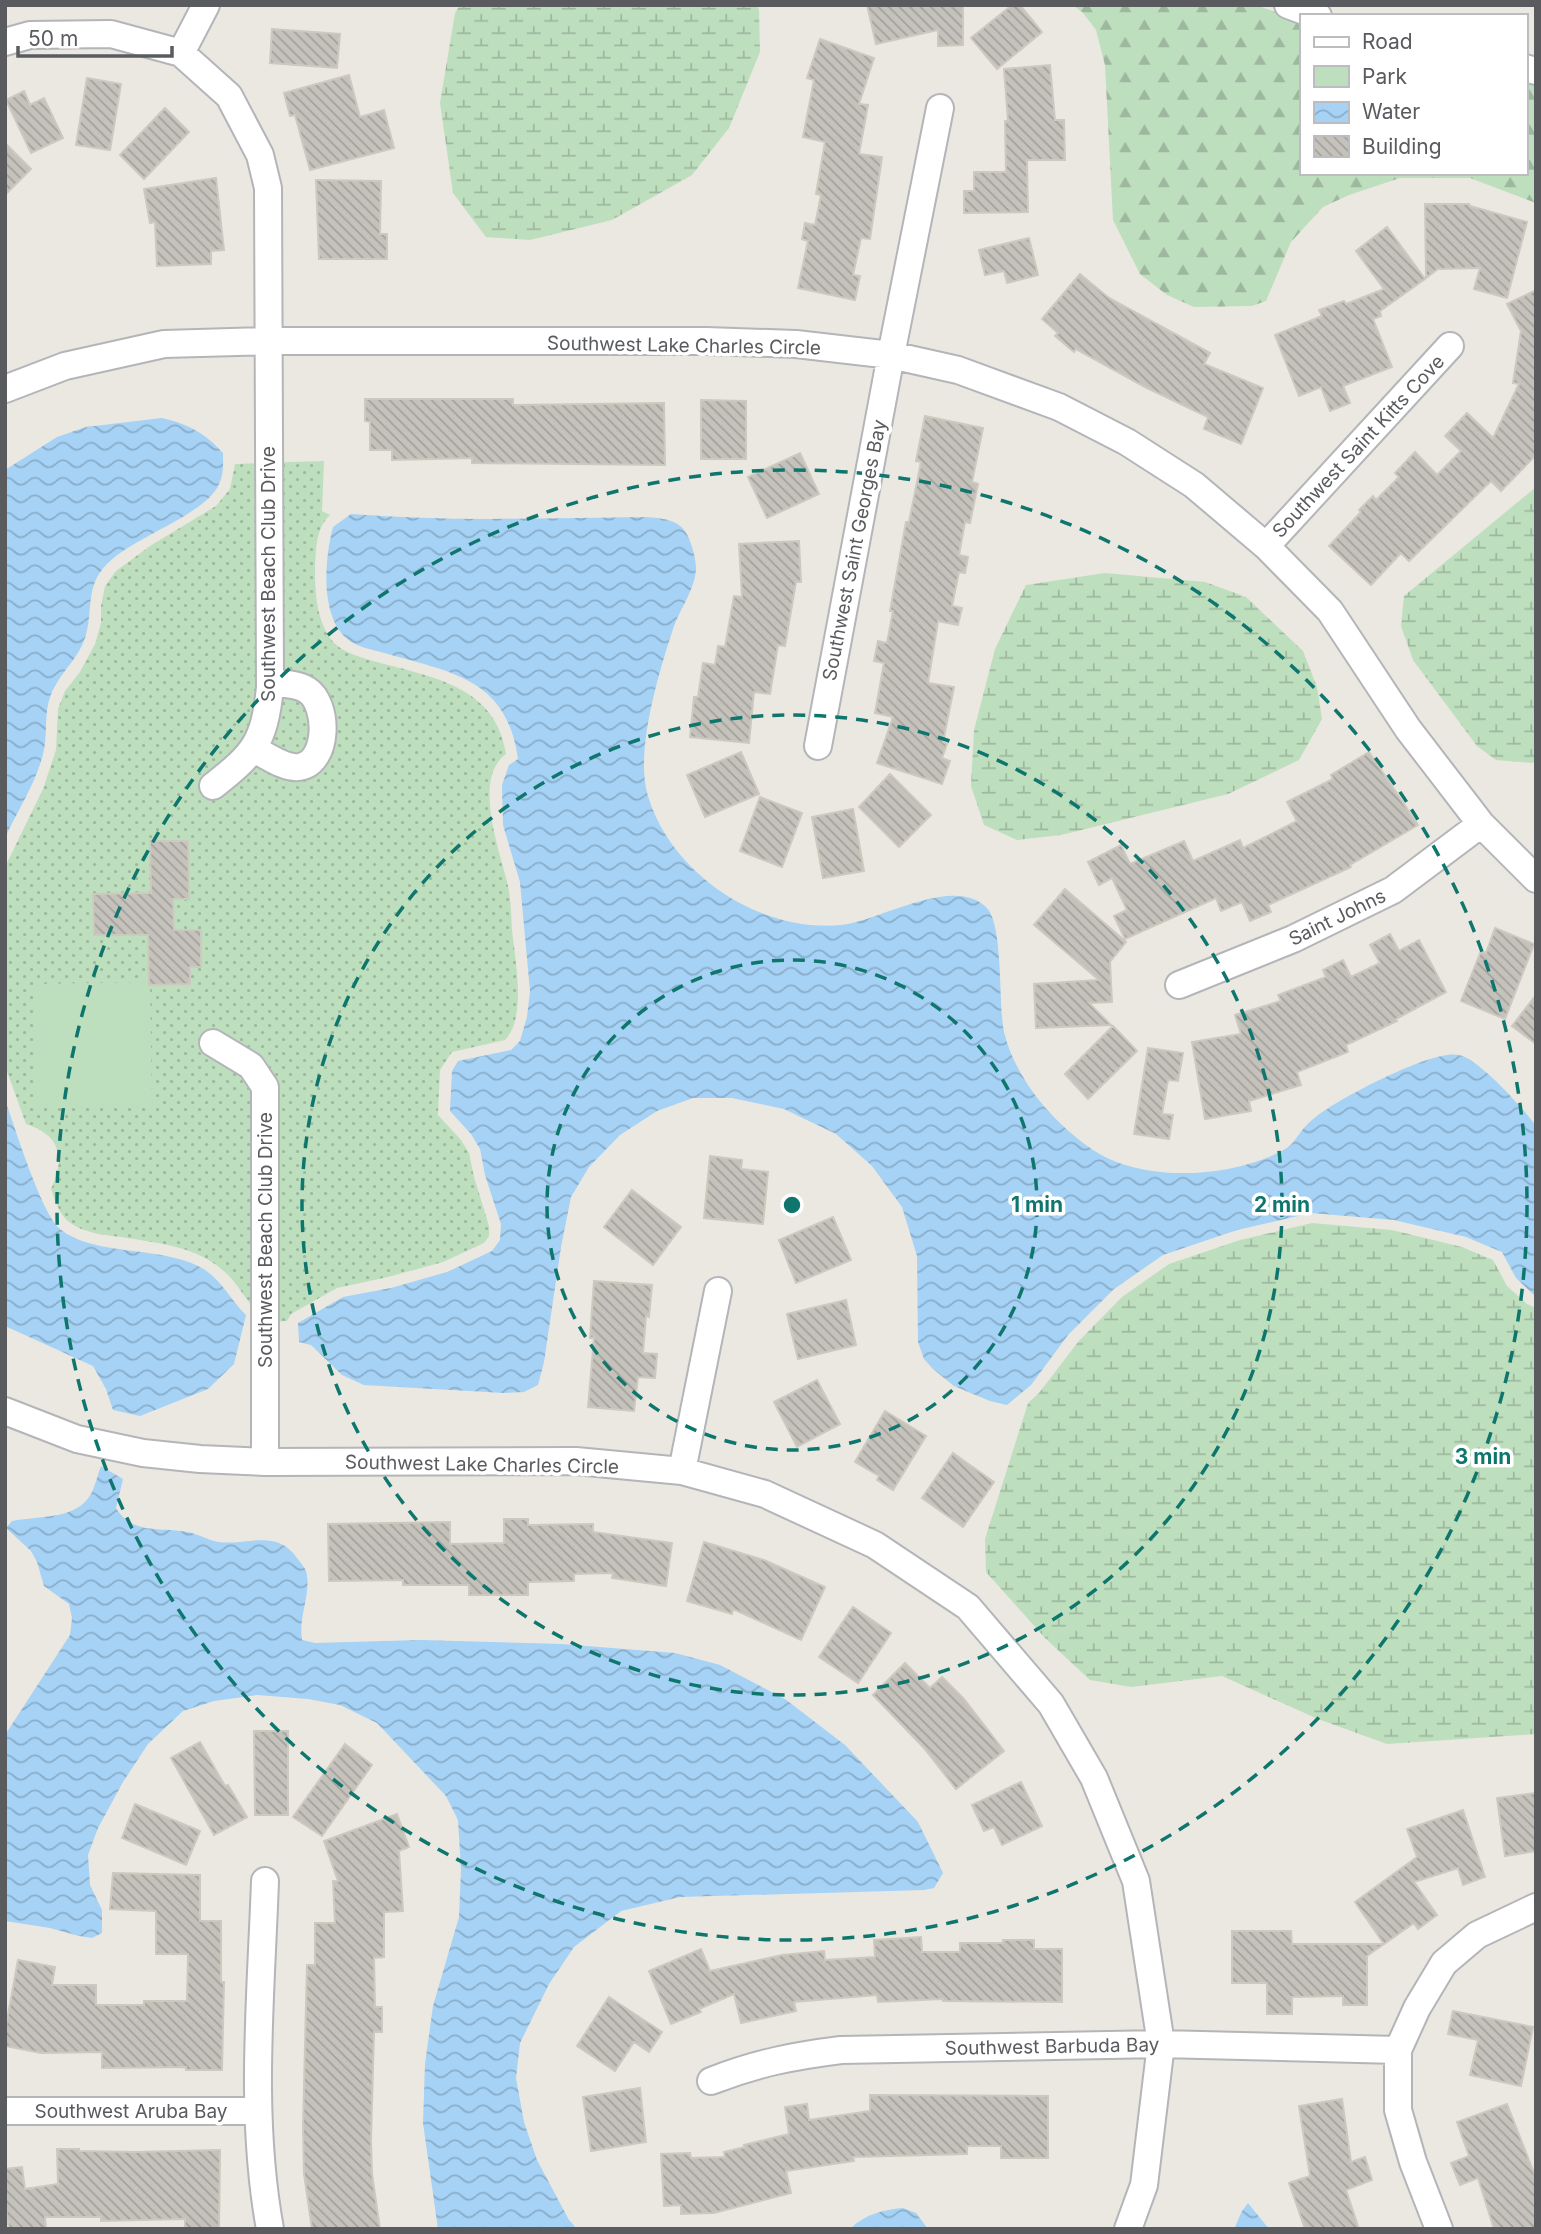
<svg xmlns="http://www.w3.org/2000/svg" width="1541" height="2234" font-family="Inter,sans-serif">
<defs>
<pattern id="green-dots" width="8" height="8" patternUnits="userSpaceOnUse" patternTransform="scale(1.75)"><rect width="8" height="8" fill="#bedfbe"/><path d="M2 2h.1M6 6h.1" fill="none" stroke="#9db89e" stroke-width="1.8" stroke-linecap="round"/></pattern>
<pattern id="forest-firs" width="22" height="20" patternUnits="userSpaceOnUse" patternTransform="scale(1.75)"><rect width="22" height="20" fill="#bedfbe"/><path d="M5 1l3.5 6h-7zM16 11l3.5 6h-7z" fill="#9db89e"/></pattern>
<pattern id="wetland-marsh" width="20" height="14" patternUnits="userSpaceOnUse" patternTransform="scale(1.75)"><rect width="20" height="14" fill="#bedfbe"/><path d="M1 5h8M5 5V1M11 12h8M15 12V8" fill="none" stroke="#9db89e"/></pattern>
<pattern id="water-waves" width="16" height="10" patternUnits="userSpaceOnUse" patternTransform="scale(1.75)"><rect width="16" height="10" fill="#a5d2f5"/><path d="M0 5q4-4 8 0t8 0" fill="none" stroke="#89adca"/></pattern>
<pattern id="building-back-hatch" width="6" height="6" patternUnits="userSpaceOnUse" patternTransform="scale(1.75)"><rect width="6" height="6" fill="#c5c2bc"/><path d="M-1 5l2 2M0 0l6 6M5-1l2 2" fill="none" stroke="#a3a19c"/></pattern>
</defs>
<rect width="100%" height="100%" fill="#eae8e0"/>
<path fill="url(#green-dots)" d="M324,461L322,511L330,515C315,529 316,552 315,570C315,595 317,622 333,642C343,653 363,658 377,662C432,677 496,686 506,754C472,778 500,851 507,882C511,897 511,914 512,930C515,959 527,1018 505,1040L452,1052L440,1070L438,1115L461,1140L469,1153L474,1177L489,1226V1236L484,1243L443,1262L388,1277L337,1288L291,1314L287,1321L257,1322C257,1307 251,1306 243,1294C214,1248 171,1245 121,1237C103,1235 84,1233 69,1222C59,1214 55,1200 51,1189C66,1157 60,1135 26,1124L5,1066V867L43,789L56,750L58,709L65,691L80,672L95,644L101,623V606L105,586L116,571L150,546L216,506L230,489L235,464Z"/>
<path fill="url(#forest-firs)" d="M1073,5H1256L1301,21V173H1525V79L1536,81V203L1470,178H1400L1349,195L1323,207L1291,242L1266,301L1252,306L1194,307L1167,295L1140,274L1113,220L1105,65L1096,30L1083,13Z"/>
<path fill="url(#wetland-marsh)" d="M460,5H757L759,10L760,52L729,128L692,175L612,220L530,240L486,237L453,193L440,103L455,13Z
M1536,487V761L1532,763L1496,760L1477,746L1413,660L1401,626L1404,596Z
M1105,573L1205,582L1246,597L1303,651L1317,687L1322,719L1299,760L1228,794L1061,835L1017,840L984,825L971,786L974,730L995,649L1026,585Z
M1312,1223L1392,1230L1462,1247L1493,1260L1507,1286L1527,1304L1536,1308V1734L1387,1744L1318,1719L1222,1676L1131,1687L1090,1680L1045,1638L986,1572L985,1539L1028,1403L1039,1393L1078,1342L1122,1297L1169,1264L1240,1240Z"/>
<path fill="#bedfbe" d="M150,982L152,1104L35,1106L33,984Z"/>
<path fill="url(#water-waves)" d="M162,418C188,424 205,433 223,453C223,463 224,474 219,484C207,514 133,537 107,564C84,587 94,611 85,638C79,657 63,670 54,688C43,708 48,729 44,750C37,782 18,809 5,838V470L57,437L86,427Z
M351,514C449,522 548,518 646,517C671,519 685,521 692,547C694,553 696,562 696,569C695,589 681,607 674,626C660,669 634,751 648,796C671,874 760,933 841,925C880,921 952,875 986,907C1004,924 998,1003 1004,1032C1010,1058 1026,1085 1043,1105C1059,1124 1085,1147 1107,1158C1158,1182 1234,1176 1284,1150C1293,1145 1297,1136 1304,1128C1310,1121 1319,1114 1327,1109C1349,1094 1434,1049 1459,1055C1479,1059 1523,1108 1536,1126V1297L1516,1278L1502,1252L1466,1237L1394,1220L1311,1213L1237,1230L1163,1255L1114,1289L1068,1335L1031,1385L1007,1405L990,1401L954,1386L933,1369L924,1359L918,1342L917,1256L902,1207L872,1166L836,1134L784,1109L732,1098H693L657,1111L620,1135L589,1167L571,1197L561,1247L544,1362L538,1385L524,1392L504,1393L364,1385L342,1375L311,1345L299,1342L298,1323L343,1297L391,1288L447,1272L492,1251L500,1240L501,1224L485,1175L480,1149L471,1134L450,1111L452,1071L458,1061L511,1050L520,1041L527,1017L530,991L520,882L503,825L502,785L509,765L518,759C507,680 455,673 388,654C374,650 354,647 344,636C320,611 325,557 333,527Z
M5,1100C15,1127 41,1213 60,1229C92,1256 158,1246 198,1266C221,1277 229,1299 246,1315L234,1364L208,1389L140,1416L113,1410L106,1389L93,1366L5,1326Z
M101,1466L123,1479L116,1508C132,1535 160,1527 188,1532C198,1534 208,1540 218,1542C248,1546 276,1528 297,1558C300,1562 304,1566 306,1571C312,1593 298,1616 302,1640L315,1643L420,1640L561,1644L675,1653L720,1665L785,1699L845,1745L918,1822L943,1873L934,1888L924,1890L680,1897L621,1911L574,1947L549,1984L520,2043L516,2078L524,2122L537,2160L569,2220L577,2229H438L423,2123L425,2064L433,2006L459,1917L461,1869L458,1820L446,1796L377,1723L340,1705L308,1699L257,1695L214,1701L183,1711L148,1744L123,1782L98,1828L88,1855L90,1885L102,1910V1933L92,1938L79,1936L50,1928L5,1921V1735L70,1635L72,1618L69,1604L44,1586L37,1562L31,1551L6,1528L12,1521C35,1516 74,1520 89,1497C95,1489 97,1476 101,1466Z
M1248,2203L1269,2229H1234L1242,2211Z
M903,2208L916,2213L928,2229H850C865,2214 883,2210 903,2208Z"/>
<path fill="url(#building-back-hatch)" stroke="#cec9bf" stroke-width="2" d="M867,5H963V45L938,46V30L876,44Z
M1012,5H1020L1042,32L997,69L971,38Z
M272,29L340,34L337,68L270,63Z
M820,39L874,58L859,104L868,105L859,154L882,157L870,239L861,238L853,275L860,276L855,300L798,288L808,241L802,239L805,223L815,225L821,195L816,194L825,142L803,137L814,80L807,78Z
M1050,65L1055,120H1064L1065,160H1027L1028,212L964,213V191H974V172H1006L1005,121H1008L1004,69Z
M349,75L360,117L384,110L394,148L310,170L295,115L290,116L284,93Z
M87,78L121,84L110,150L76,145Z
M24,91L30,105L44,98L63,138L31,153L6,100Z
M165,108L189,132L144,179L120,155Z
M5,143L31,169L5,195Z
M216,178L224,250L211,251V264L157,266L155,222L150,223L144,189Z
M316,180L381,181L380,234H387V259H319Z
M1425,204H1469L1470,206L1527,222L1507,298L1474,289L1480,268L1438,269L1426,278Z
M1387,227L1425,279L1380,311L1381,316L1373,319L1392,367L1343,386L1350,403L1330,411L1321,387L1299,396L1275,335L1322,316L1319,310L1344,301L1346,304L1384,289L1356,251Z
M1029,238L1038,275L1007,283L1004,271L985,275L979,250Z
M1080,274L1109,298L1210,353L1204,364L1263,388L1241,444L1204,429L1208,417L1145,387L1076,349L1074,352L1055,336L1058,333L1042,319Z
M1536,290V455L1501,491L1491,481L1409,561L1401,553L1371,585L1329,546L1361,512L1359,510L1373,496L1376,500L1399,477L1395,473L1415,452L1437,475L1461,451L1445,436L1467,413L1493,438L1519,384L1513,383L1521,331L1507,304Z
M365,399H513V405L664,403L665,465L472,463V458L392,460V450H370V422L365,421Z
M701,400L746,401V459H701Z
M925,416L983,428L972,482L978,484L970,523L965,522L959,555L968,557L965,573L959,572L952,606L962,608L958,625L938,621L928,683L954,687L943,742L947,744L942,758L950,761L942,784L877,763L893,717L875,713L884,663L874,661L878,641L887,643L893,611H890L906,522H909L921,462L916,461Z
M800,453L819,494L767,518L748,477Z
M799,541L801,582H796L785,646L778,645L770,694L754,692L749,743L690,737L694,697H698L703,663L715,665L718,646L725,647L734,596L742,597L739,544Z
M741,752L759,794L705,817L687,775Z
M1369,752L1418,825L1350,865L1351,867L1268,905L1271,912L1250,921L1242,902L1221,911L1216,898L1125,939L1114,916L1127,910L1112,878L1099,885L1088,862L1121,845L1130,864L1184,841L1193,861L1240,840L1243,848L1297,821L1287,802L1333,779L1331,775Z
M890,774L931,815L899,847L859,807Z
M760,797L802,813L782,867L740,851Z
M853,809L864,871L823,878L812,817Z
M150,841H188L189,899H173L174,930H201V967H190V984L149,985L148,935H94L93,894L151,893Z
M1065,889L1126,942L1110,962L1112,1002L1089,1003L1111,1025L1036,1028L1034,984L1099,980L1034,925Z
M1495,928L1534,944L1505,1019L1461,1001L1481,951L1486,953Z
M1390,934L1399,951L1419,940L1446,992L1396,1019L1397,1021L1346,1045L1348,1052L1297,1072L1301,1085L1249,1101L1251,1111L1205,1119L1192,1042L1241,1034L1235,1015L1281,1001L1278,995L1326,977L1323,970L1343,960L1351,977L1380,963L1370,945Z
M1536,995V1044L1512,1026Z
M1113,1026L1137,1051L1088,1099L1065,1074Z
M1148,1048L1183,1053L1178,1081L1168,1080L1162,1114L1173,1115L1169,1139L1134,1134Z
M710,1156L742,1160L741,1169L768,1172L763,1224L704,1218Z
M632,1190L681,1227L653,1265L604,1227Z
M833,1217L851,1260L796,1283L779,1240Z
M594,1281L652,1285L649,1317L646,1316L643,1353L657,1354L655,1378L638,1377L634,1411L588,1407L594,1338H590Z
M846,1300L856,1345L798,1359L787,1314Z
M817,1380L840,1424L797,1447L774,1402Z
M885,1411L926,1436L893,1490L877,1480L879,1476L855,1462Z
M953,1453L994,1482L963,1527L922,1498Z
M504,1519H528V1525L593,1524V1532L672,1543L666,1586L612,1578L613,1573L574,1574V1581L528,1582V1595H469V1585H403V1580L329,1581L328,1524L450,1522V1544L504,1543Z
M704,1542L764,1560L825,1587L801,1640L733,1609L732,1614L687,1601Z
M853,1607L891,1633L858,1683L819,1657Z
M905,1663L930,1688L942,1677L964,1699L1004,1751L956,1789L924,1748L873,1695Z
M254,1731H288V1815H255Z
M200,1742L225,1786L228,1785L247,1817L214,1835L171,1758Z
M345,1744L372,1765L322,1836L293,1817Z
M1021,1782L1042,1826L1002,1845L994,1827L984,1831L972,1805Z
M1536,1793V1851L1505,1856L1497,1798Z
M135,1804L200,1831L186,1865L122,1838Z
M1463,1810L1485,1877L1463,1885L1458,1868L1414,1882L1437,1915L1418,1929L1414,1923L1384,1944L1355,1902L1417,1857L1407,1829Z
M397,1814L409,1847L399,1851L403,1911L384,1912V1957L374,1958L375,2007H382V2032H374L371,2140L372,2174L380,2229H312L304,2174L303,2127L307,1965H315V1923H335L333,1881H338L324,1841Z
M113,1873L200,1875V1921H221V1982H224L222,2070H186V2067L102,2068V2052L41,2053L5,2046V2031L18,1960L55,1967L52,1985H96V2005H144V2001H187L188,1954H156V1911L110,1909Z
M1232,1931H1291L1292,1944H1384L1367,1956V2005H1343V1996L1292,1997V2014H1267V1983H1232Z
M921,1937L922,1952H960V1943H1003V1940H1034V1949H1062V2002L943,2001V1999L878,2002L877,1995L794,2002L796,2011L741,2023L734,1994L699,2009L701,2012L671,2024L649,1971L701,1949L710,1971L782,1955L824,1951L825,1960L875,1957L874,1940Z
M609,1997L662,2032L649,2052L634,2042L615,2071L577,2046Z
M1453,2011L1533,2027L1521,2086L1470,2075L1478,2040L1448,2034Z
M640,2088L646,2142L591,2151L583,2097Z
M870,2095L1048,2096V2158H1001V2146H967V2154L853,2157L854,2161L786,2171L791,2193L714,2213L681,2214V2205L664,2206L661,2154L690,2153L691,2158L725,2157L724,2152L745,2147L744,2145L789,2134L785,2107L807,2104L809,2120L870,2111Z
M1342,2099L1351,2162L1365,2157L1372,2180L1346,2190L1359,2229H1305L1289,2183L1310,2176L1299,2106Z
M1507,2104L1536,2178V2229H1494L1478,2178L1460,2185L1451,2163L1469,2156L1457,2122Z
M57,2149H79V2151L136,2152L220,2150L219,2229H185V2219L101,2221V2217H45L46,2229H9L5,2201V2169L22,2167L25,2189L58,2184Z"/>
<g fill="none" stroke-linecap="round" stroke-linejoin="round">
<g stroke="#b3b5b9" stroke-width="30">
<path id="minor" d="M206,5L181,53L229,96L260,155L268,188L270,688C264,742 255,753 213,786
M1288,5L1318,16
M5,42L30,35L111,34L181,53
M1525,68L1536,71
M5,389L65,366L164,344L269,341H706L796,344L891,355L958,370L1059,407L1127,442L1194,485L1266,546L1330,611L1408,729L1481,824L1536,879
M1266,546L1450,346
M818,746L891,355L940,108
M254,749C266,755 285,769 299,767C329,763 329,704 307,690C296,683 282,684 270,683
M1179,985L1293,939L1393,890L1481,824
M213,1043L251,1066L265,1087V1462
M5,1411L77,1439L143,1453L200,1459L265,1462L576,1461L682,1471L765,1494L875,1545L968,1607L1051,1704L1094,1778L1136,1881L1161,2044L1144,2185L1128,2229
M682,1471L718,1291
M265,1881C261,1997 249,2114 270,2229
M711,2081C757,2063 793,2056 841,2050L1161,2044L1398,2050
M5,2111H257
M1439,2229L1413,2162L1398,2110V2050L1417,2008L1444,1963L1477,1935L1536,1907"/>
</g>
<use href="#minor" stroke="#fff" stroke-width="26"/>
</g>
<g fill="none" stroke="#0f766e" stroke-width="3.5" stroke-dasharray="12 9">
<circle cx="792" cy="1205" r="245"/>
<circle cx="792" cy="1205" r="490"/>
<circle cx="792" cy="1205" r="735"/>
</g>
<g text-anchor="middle" stroke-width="7" stroke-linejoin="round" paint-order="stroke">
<g font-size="19" fill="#595b5f" stroke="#fff">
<text transform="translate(684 345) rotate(1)" y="7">Southwest Lake Charles Circle</text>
<text transform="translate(1358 446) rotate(-47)" y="7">Southwest Saint Kitts Cove</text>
<text transform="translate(854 550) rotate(-79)" y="7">Southwest Saint Georges Bay</text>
<text transform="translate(268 574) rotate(-90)" y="7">Southwest Beach Club Drive</text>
<text transform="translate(1337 917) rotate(-26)" y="7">Saint Johns</text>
<text transform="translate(265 1240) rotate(-90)" y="7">Southwest Beach Club Drive</text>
<text transform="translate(482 1464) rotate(1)" y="7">Southwest Lake Charles Circle</text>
<text transform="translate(1052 2046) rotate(-1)" y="7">Southwest Barbuda Bay</text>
<text x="131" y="2118">Southwest Aruba Bay</text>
</g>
</g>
<circle cx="792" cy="1205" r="10" fill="#0f766e" stroke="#fff" stroke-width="3.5"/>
<g font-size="21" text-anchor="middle" font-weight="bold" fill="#0f766e" stroke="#fff" stroke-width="7" stroke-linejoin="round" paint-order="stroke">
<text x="1037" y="1212">1 min</text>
<text x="1282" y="1212">2 min</text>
<text x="1483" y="1464">3 min</text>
</g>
<rect width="1541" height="2234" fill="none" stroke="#595b5f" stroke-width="14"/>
<rect x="1300" y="14" width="228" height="161" fill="#ffffff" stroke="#bdbdbf" stroke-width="2"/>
<rect x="1314" y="37" width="35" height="10" fill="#ffffff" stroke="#bdbdbf" stroke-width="2"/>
<text x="1362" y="49" font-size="21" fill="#595b5f">Road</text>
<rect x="1314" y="66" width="35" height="21" fill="#bedfbe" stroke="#bdbdbf" stroke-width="2"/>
<text x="1362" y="84" font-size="21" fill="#595b5f">Park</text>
<rect x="1314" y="102" width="35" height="21" fill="url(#water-waves)" stroke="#bdbdbf" stroke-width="2"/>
<text x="1362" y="119" font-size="21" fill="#595b5f">Water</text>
<rect x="1314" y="136" width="35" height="21" fill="url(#building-back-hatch)" stroke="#bdbdbf" stroke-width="2"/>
<text x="1362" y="154" font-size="21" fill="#595b5f">Building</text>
<path d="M18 46v10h154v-10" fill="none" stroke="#595b5f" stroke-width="3.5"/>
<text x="28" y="46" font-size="21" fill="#595b5f" stroke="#ffffff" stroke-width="5" paint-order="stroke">50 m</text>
</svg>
